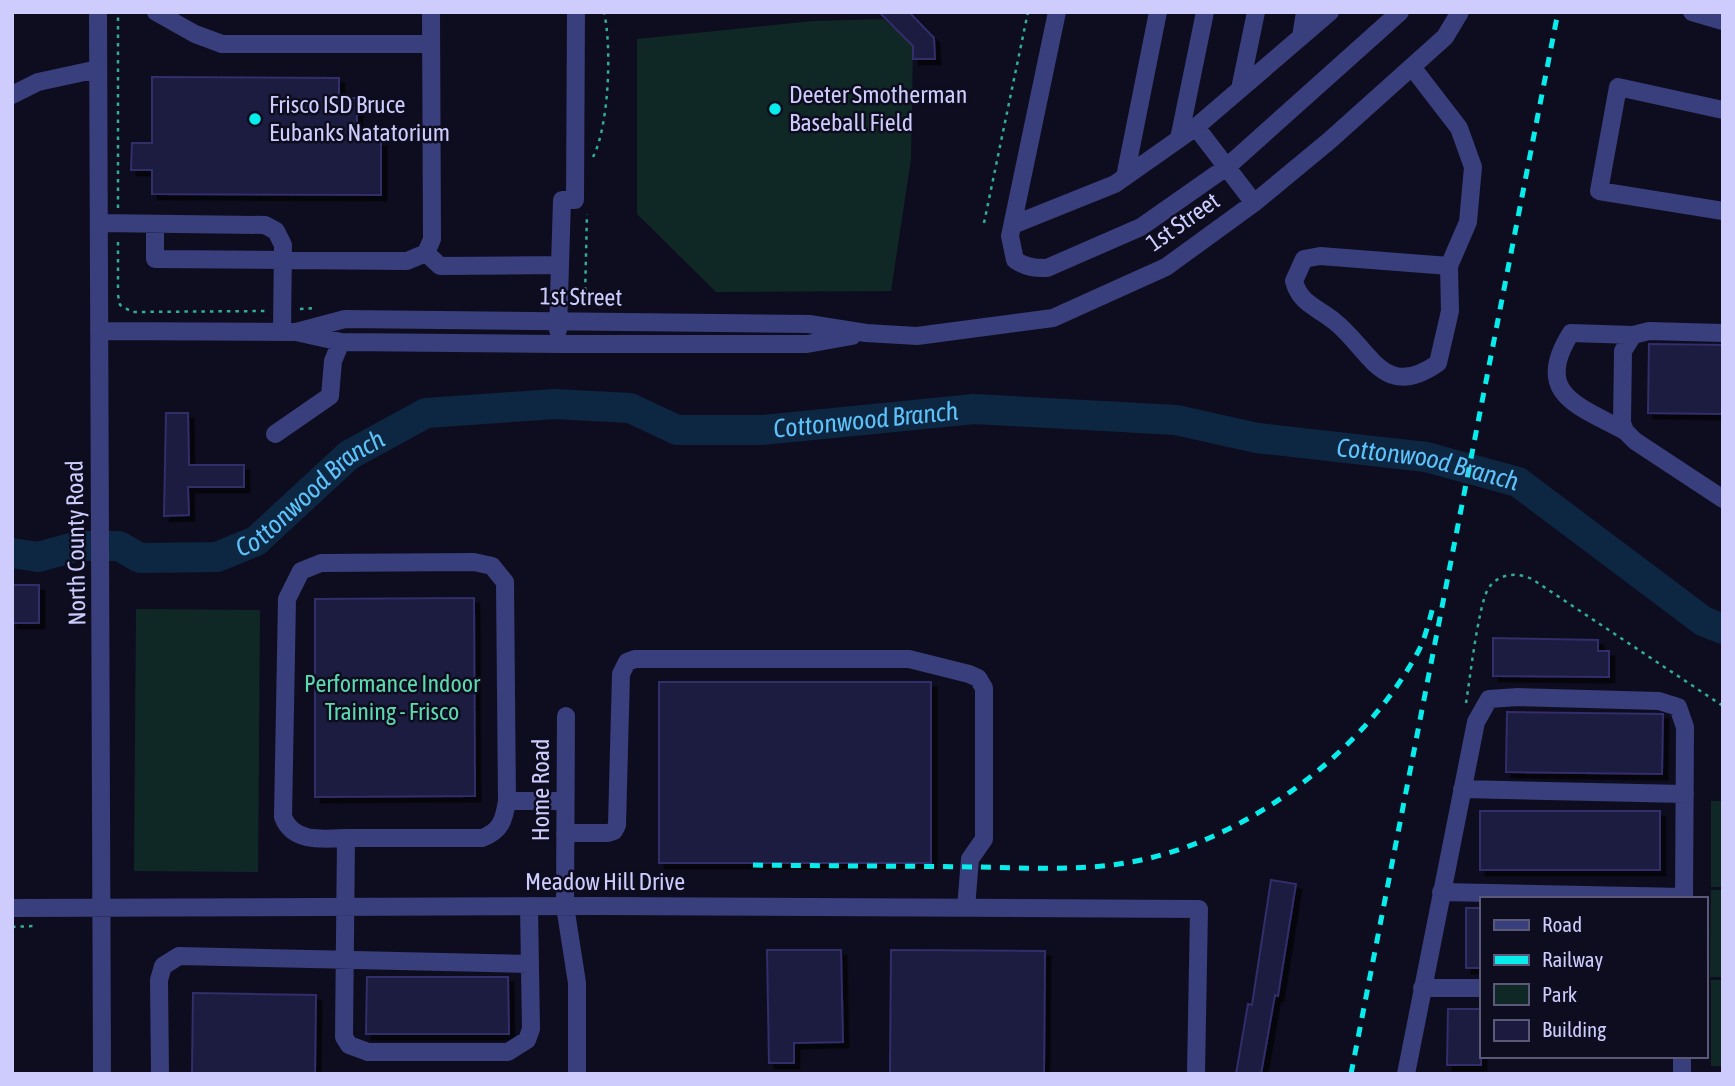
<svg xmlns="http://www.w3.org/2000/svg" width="1735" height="1086" font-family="'Asap Condensed',sans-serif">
<defs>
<filter id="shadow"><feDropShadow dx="5.5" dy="5.5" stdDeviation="0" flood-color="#0009"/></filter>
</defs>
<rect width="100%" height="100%" fill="#0e0d1f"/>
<path fill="#102825" d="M886,19L913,46L911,159L891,291L716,292L637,214V39L813,21Z
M136,609L260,610L258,872L134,871Z
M1711,801H1723V887H1711Z
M1711,890H1723V977H1710Z
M1711,980H1723V1066H1711Z"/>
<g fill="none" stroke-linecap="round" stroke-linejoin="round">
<path stroke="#0d2742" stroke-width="30" id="s1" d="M12,553L38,557L78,546H119L140,558L217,557L256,541L349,455L426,413L555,404L630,408L677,430H762L974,409L1176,420L1257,438L1426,457L1518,482L1703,621L1723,629"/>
</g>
<path fill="#1d1a3f" stroke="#322d6a" stroke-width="2" filter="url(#shadow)" d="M879,12H909L934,38L935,59H913V46Z
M152,77L339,78V98H357V141H381V195L152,194V170H131L132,143H152Z
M1649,344L1723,345V414L1648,413Z
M166,413H188L189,465H244V487H188L189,515L164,516Z
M12,585H39V623H12Z
M474,598L475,796L315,797V599Z
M1493,638L1598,640V651H1609V677L1493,676Z
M659,682H931V863H659Z
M1507,712L1663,714L1662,774L1506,772Z
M1480,811H1660V870H1480Z
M1271,880L1296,884L1278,996L1275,995L1261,1074H1236L1248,1004L1252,1005Z
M1466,908H1481V968H1466Z
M767,950H841L843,1042L794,1043V1063H769Z
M891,950L1045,951L1044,1074H890Z
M367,977H508L509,1034H366Z
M193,993L316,995L315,1074H192Z
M1448,1009H1481V1065H1447Z"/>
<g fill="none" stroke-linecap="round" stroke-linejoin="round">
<path stroke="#31ac98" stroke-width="2.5" stroke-dasharray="3.5 5" stroke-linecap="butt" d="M593,157C609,126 612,47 604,12
M118,208V12
M984,223L1028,12
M118,288V239
M118,295L120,305L132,312L265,311
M576,303L585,297L587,214
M300,309L314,308
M1466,703C1470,679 1478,607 1488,589C1498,573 1517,572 1532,579L1723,706
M12,927L33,926"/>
<path stroke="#393e7c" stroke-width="18" d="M98,12L102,1074
M156,12L195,34L222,44H431
M1057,12L1010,236L1015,260C1025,267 1034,268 1047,268L1141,227L1228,166L1400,12
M1692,12L1723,21
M1301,37L1305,12
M1412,67L1459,128L1473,167L1468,222L1449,266L1450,311L1438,363C1383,402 1370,349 1334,321C1317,307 1300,304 1294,281L1304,259L1320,256L1449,266
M1240,89L1256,12
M12,95L38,82L98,69
M1723,110L1618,87L1599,191L1723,211
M1196,127L1254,203
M1179,139L1205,12
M1125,177L1158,12
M99,223L265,225L276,231L283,245L282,331
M155,224V259L407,261L426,253L432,239L431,12
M1013,225L1115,184L1196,127L1330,12
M426,253L440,266L560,265
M558,330L562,200H575L576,12
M99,331L296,332L341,342L558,344H807L852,336
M296,332L345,319L809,324L866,333L917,336L1053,318L1166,267L1254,203L1329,141L1445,37L1460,12
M1723,333L1649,331L1633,335L1623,351L1622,423L1625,431L1635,441L1723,499
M1625,431C1579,406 1532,394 1571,333L1633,335
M275,434L330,396L333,361L341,342
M566,716L565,906L577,983V1074
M1462,789L1685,794
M507,801H565
M565,833H608L614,831L617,825L621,674L627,662L635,659H909L969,674L978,678L984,688V839L970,859L966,908
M346,838H482C501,831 504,820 507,801L505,582L492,566L474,562L321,563L301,571L287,599L283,817C293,843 323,839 346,838L344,1037L349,1045L368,1052H508L527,1040L531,1029L529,906
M1441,892L1684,897
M12,908L598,906L1199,909L1196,1074
M1422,988H1481
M160,1074L159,980L163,966L179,956L529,964
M1406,1074L1476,722L1489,699L1518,697L1659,701L1678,707L1685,727L1684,899
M1682,1074V1056"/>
<path stroke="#08edec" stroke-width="5" stroke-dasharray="10 9" stroke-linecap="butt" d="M753,865C827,866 902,866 976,867C1032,868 1090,872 1146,859C1254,834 1365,750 1418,652C1425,639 1429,621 1433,607
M1351,1074L1558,12"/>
</g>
<g fill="#08edec" stroke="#0e0d1f" stroke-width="2.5">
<circle cx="775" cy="109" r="7"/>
<circle cx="255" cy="119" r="7"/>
</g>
<g text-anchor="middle" stroke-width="5" stroke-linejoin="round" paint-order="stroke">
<g font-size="24" fill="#cdccfd" stroke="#0e0d1f" text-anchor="start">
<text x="789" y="103">Deeter Smotherman<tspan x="789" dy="28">Baseball Field</tspan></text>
<text x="269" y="113">Frisco ISD Bruce<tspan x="269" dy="28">Eubanks Natatorium</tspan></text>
</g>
<g font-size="24" fill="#cdccfd" stroke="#0e0d1f">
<text transform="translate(1183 222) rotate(-35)" y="8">1st Street</text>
<text transform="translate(581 297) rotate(1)" y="8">1st Street</text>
<text transform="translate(76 543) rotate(-91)" y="8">North County Road</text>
<text transform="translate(541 790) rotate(-90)" y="8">Home Road</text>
<text x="605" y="890">Meadow Hill Drive</text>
</g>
<g font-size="24" fill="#5cdaad" stroke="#0e0d1f">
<text x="392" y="692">Performance Indoor<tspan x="392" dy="28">Training - Frisco</tspan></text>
</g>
<g font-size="26" font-style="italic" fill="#5ec2fa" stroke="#0e0d1f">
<text dy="9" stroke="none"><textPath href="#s1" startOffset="912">Cottonwood Branch</textPath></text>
<text dy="9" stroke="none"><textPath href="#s1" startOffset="1479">Cottonwood Branch</textPath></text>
<text dy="9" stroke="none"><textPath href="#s1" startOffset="324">Cottonwood Branch</textPath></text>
</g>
</g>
<rect width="1735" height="1086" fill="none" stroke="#cdccfd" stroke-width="28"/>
<rect x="1480" y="897" width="228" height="161" fill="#0e0d1f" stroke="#5a5978" stroke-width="2"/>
<rect x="1494" y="920" width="35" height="10" fill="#393e7c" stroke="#5a5978" stroke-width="2"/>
<text x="1542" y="932" font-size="21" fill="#cdccfd">Road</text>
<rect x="1494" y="955" width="35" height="10" fill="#08edec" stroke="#5a5978" stroke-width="2"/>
<text x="1542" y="967" font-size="21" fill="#cdccfd">Railway</text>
<rect x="1494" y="984" width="35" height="21" fill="#102825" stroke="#5a5978" stroke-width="2"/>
<text x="1542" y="1002" font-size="21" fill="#cdccfd">Park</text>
<rect x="1494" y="1020" width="35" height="21" fill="#1d1a3f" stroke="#5a5978" stroke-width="2"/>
<text x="1542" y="1037" font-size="21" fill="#cdccfd">Building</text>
</svg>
